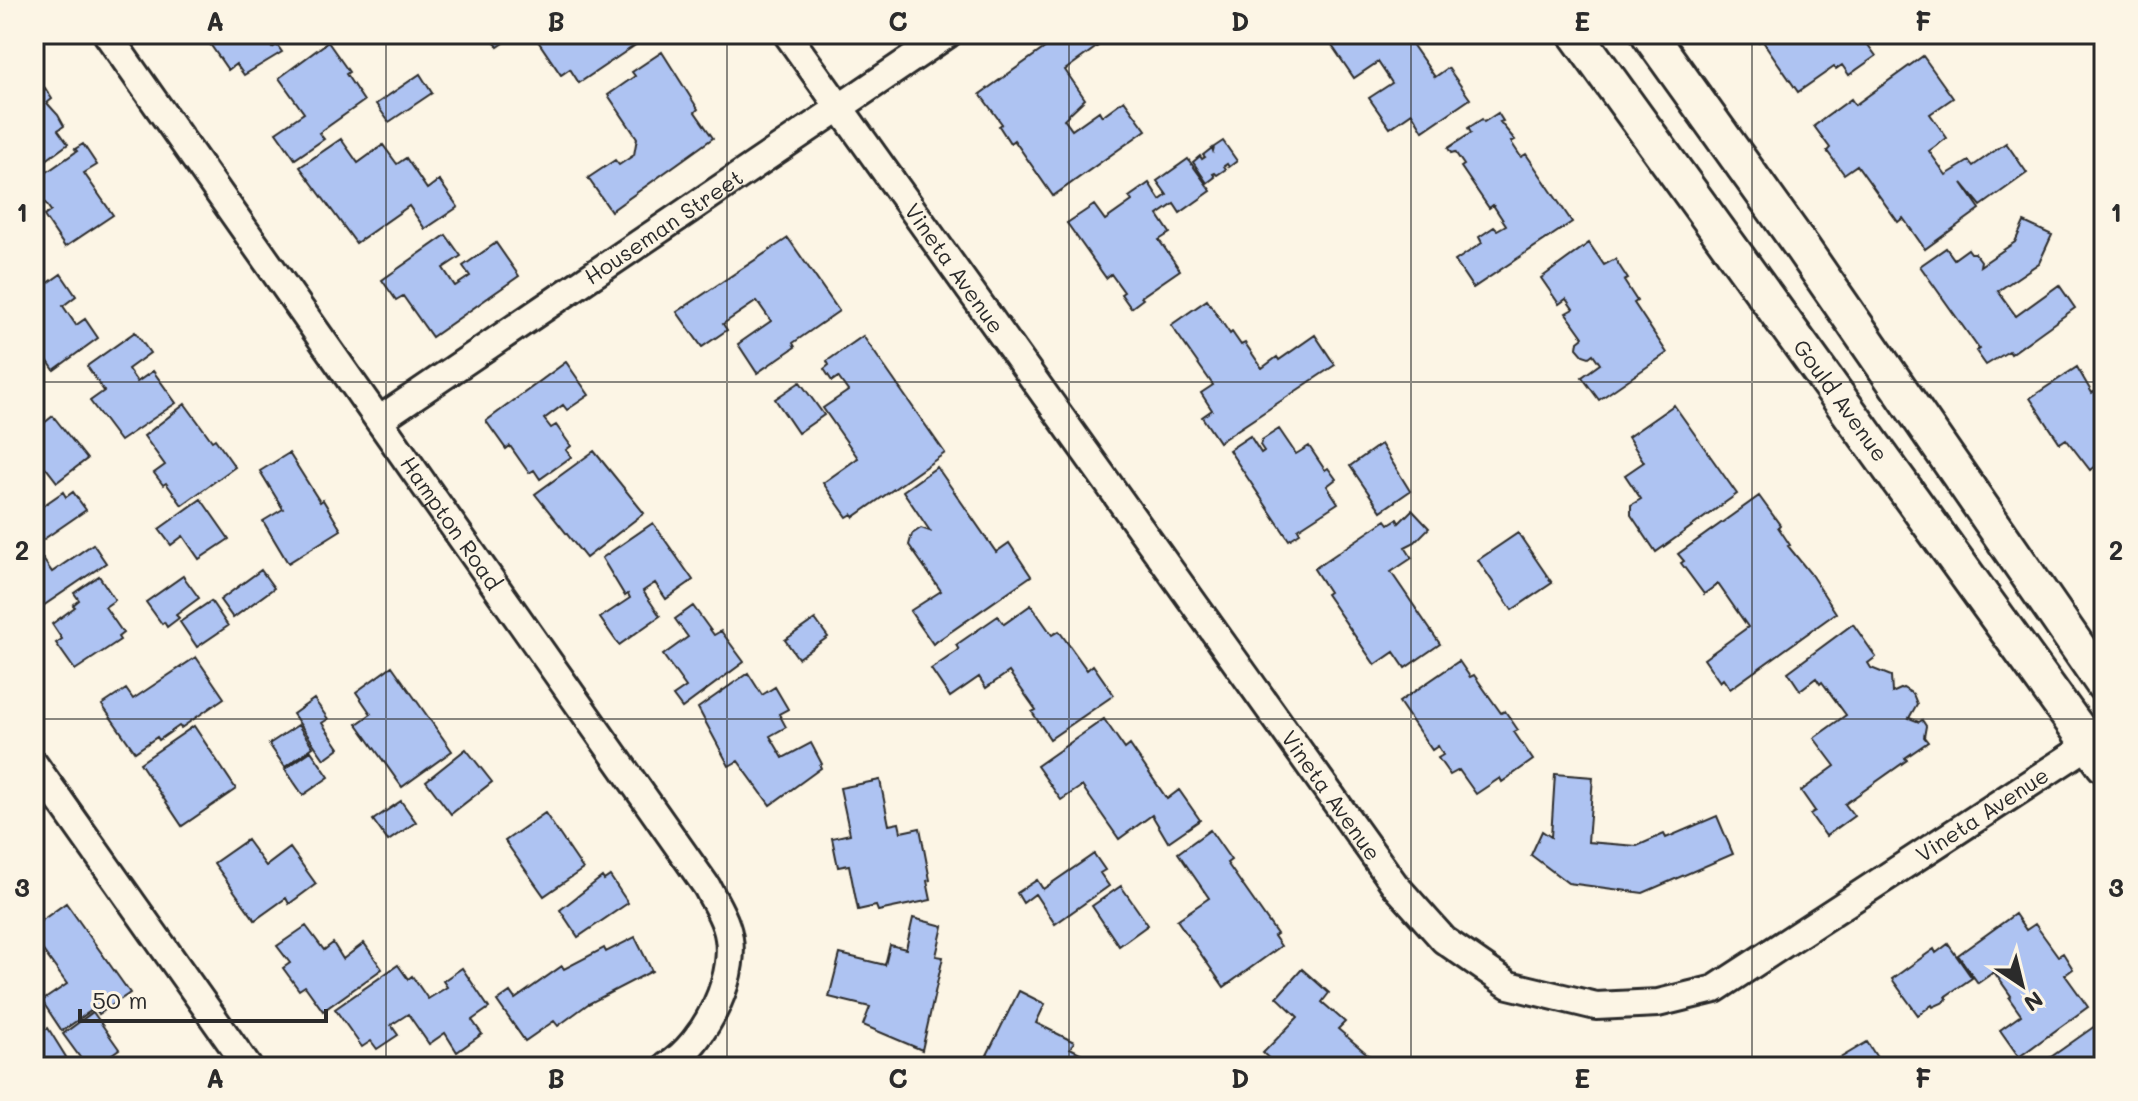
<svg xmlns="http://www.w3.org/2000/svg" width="2138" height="1101" font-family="Mali,sans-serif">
<rect width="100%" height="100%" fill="#fcf5e5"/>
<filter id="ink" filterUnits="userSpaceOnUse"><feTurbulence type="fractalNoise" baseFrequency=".0125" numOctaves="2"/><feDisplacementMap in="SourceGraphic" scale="16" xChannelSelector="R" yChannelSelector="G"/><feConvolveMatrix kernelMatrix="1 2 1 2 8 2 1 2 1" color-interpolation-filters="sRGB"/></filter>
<g filter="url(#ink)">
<path fill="#aec3f2" stroke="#2b2b2b" stroke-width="2" d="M220,34H262L272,48L277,45L282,52L244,75L236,64L228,70L210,44L219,38L217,36Z
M490,34H517L498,47Z
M545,34H635L640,42L579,83L570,69L561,75L538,41Z
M1055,34H1095L1102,43L1065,70L1085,99L1064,119L1072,130L1099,111L1102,116L1124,100L1146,130L1053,196L1014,140L1010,143L999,126L1002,124L980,94L1046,47L1043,43Z
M1324,34H1405L1435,77L1448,68L1470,99L1423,131L1412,113L1390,128L1369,98L1392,83L1378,62L1354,78Z
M1753,34H1816L1821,41L1832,34H1860L1876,56L1849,75L1842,65L1836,69L1834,67L1798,92L1762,40L1758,42Z
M328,42L349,72L346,74L364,101L319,133L324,139L295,159L276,132L304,113L279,78Z
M662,52L698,109L695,112L713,138L611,211L588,178L615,160L619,165L634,155L637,138L608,95L635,76L632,72Z
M1923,56L1953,98L1930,114L1947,138L1929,151L1946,175L1969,161L1973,166L2006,143L2027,173L1981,206L1962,183L1980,209L1925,249L1903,218L1898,222L1857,165L1844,174L1827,151L1830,148L1814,126L1851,99L1855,105Z
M420,74L432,93L389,122L376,104Z
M34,85L39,92L45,88L52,99L47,103L58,115L64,126L58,130L68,144L34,169Z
M1498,113L1503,121L1500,122L1515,140L1511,142L1521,157L1526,154L1572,222L1473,288L1455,261L1482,243L1479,237L1494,227L1497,230L1506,225L1493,205L1489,208L1461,167L1464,165L1455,152L1451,153L1448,148L1471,133L1468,128L1482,119L1484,122Z
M341,139L358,163L383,145L397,164L406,158L427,189L439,180L458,207L425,229L409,206L356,243L300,167Z
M1223,141L1237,161L1229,167L1227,164L1224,166L1226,169L1217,175L1215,173L1213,174L1215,177L1207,183L1193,162L1200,156L1202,159L1205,157L1203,155L1212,148L1213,151L1214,147Z
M83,144L97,165L84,173L113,215L65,247L44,216L51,211L34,187V181L77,151L75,149Z
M1188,159L1211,191L1180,213L1174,204L1158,215L1170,233L1159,240L1180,270L1141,297L1143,299L1131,308L1121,294L1124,292L1111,274L1106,278L1067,223L1094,205L1105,220L1132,201L1129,197L1149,183L1160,200L1167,195L1157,181Z
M2024,222L2052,235L2039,263L1998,291L2016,316L2059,285L2075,308L2011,354L2009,351L1986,365L1976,351L1979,349L1920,266L1946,248L1954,259L1968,249L1971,253H1975L1981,261L1980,266L2015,242Z
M446,235L461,256L443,268L455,286L470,276L463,266L496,243L519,276L432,337L403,296L396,300L382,280Z
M788,238L839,311L793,343L795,347L757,373L738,344L771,321L757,301L723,324L727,330L702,347L677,312Z
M1589,243L1604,265L1615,259L1628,279L1624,281L1637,301L1634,303L1667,353L1599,400L1582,377L1600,364L1593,354L1589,357L1583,355L1577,348L1578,341L1583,337L1566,313L1573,309L1566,299L1559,304L1541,278Z
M61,274L76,296L63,306L76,325L85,319L98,338L54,370L34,341V326L40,322L34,314V293Z
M1207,300L1230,334L1232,332L1241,345L1245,343L1262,368L1277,357L1279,360L1315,335L1335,365L1219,442L1202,417L1212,410L1201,393L1213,385L1171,325Z
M135,332L150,353L128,369L137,382L153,371L176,403L120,441L90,401L104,391L87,366Z
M863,336L945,453L854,517L852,514L847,517L823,483L858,458L823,408L848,391L838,377L832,381L824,369L829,365L827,361Z
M566,362L589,395L567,410L563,405L544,419L551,428L556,425L571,446L566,450L571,457L540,479L534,470L529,473L510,446L506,449L486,421Z
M2077,367L2092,393L2104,386V479L2095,466L2090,470L2066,439L2060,443L2030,398Z
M800,382L824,415L798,433L775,399Z
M185,404L212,441L215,439L235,467L182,505L166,483L163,485L154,473L165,465L144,436Z
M1674,405L1737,494L1656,552L1631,515V505L1641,499L1625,475L1644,462L1628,437Z
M53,416L87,459L57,482L46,468L34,477V431Z
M1279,429L1296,454L1309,446L1325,470L1328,468L1336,479L1327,486L1338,503L1298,529L1300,533L1289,540L1229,450L1250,436L1261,453L1264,451L1260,445L1262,440Z
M1381,444L1410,491L1381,511L1350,466Z
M594,451L644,513L586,558L535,494Z
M289,453L320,502L323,500L341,530L288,563L263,521L283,509L260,471Z
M937,467L996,552L1009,543L1031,576L933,644L910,611L941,591L909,545L912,534L921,528L930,531L903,491Z
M63,492L66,497L73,492L86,510L34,546L52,572L93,544L106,563L34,612V512Z
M1759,496L1780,525L1778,527L1790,545L1788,546L1810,573L1836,613L1730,689L1723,679L1720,682L1704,659L1748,627L1718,584L1704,594L1681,563L1684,561L1678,554Z
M201,499L229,539L199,559L183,536L171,545L159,529Z
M1412,510L1429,528L1415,542L1405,547L1412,558L1391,572L1440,644L1405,668L1394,652L1375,665L1326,594L1329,592L1314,569L1386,520L1389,524L1397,519L1399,523Z
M653,523L693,580L666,599L655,583L643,591L660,616L619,645L600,618L630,598L628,594L625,596L602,558Z
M1518,533L1552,583L1512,610L1478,560Z
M261,570L274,588L233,618L220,600Z
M99,576L115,600L105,607L123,633L118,637L120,640L75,670L56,643L62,639L52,624L75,607L73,605L79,600L74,593Z
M183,576L199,598L176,615L179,618L167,627L164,622L162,624L146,602Z
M211,601L228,626L197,647L180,622Z
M1031,605L1052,635L1059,631L1087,670L1093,665L1114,695L1050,739L1032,712L1036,710L1009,672L986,688L979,677L950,697L931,669L959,650L956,645L998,616L1004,624Z
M693,606L714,635L721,631L744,662L682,708L673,696L686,687L663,655L688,637L675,619Z
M815,619L828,637L798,658L785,640Z
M1853,624L1876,657L1868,663L1871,668L1891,676L1892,693L1903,688L1913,694L1917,704L1909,718L1919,722L1922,720L1926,726L1924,737L1928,742L1905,758L1907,760L1845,804L1854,816L1826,836L1810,814L1815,811L1801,791L1835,766L1814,738L1846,715L1822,682L1820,684L1816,678L1800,690L1788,672Z
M196,657L224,698L181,728L179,726L159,740L157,737L135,752L102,705L126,689L133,699Z
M1459,661L1470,677L1474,675L1501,713L1505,711L1518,730L1514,732L1533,760L1502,782L1500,778L1476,794L1459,770L1450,775L1438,758L1443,755L1438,746L1432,750L1399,702Z
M392,666L452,751L402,787L357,724L371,714L356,692Z
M748,673L762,695L775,687L788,709L779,714L786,727L770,736L783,758L811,743L822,764L820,766L821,768L770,805L738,761L729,766L698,708Z
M314,699L328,719L322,723L339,748L324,759L293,714Z
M1104,719L1125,749L1130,745L1167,799L1179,790L1200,820L1168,842L1152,815L1119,839L1082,786L1061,800L1037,766Z
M298,725L313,747L285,767L269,744Z
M194,726L236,789L182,826L140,763Z
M466,749L492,782L451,814L426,781Z
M311,751L329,777L303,795L285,769Z
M1555,774L1593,777L1588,842L1637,846L1664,834L1666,838L1717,816L1733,854L1643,893L1568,883L1531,855L1542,831L1551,837Z
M880,780L889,825L899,823L901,832L920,828L930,880L927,881L931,900L878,911L876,906L858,910L849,865L838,867L832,838L850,834L840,788Z
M401,801L416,822L388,841L373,820Z
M545,813L583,869L544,896L505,841Z
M1210,830L1231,860L1227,863L1277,934L1274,936L1281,946L1224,987L1177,920L1209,898L1178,853Z
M247,840L266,866L290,848L316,884L289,904L286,898L255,920L214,863Z
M1094,854L1105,870L1100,873L1109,886L1055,924L1035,894L1023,903L1017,893L1037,880L1043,889Z
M610,876L628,903L578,937L560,910L602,877L604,880Z
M1121,886L1148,925L1119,946L1092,906Z
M66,903L130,993L99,1014L95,1008L62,1031L42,1001L67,984L34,938V926Z
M2015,914L2026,930L2035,924L2058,956L2063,953L2073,969L2065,975L2088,1007L2019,1057L2000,1030L2021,1015L2009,998L2011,996L1994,972L1978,983L1958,955Z
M913,918L943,926L936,956L943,957L922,1050L863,1025L870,1007L829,997L840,954L885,965L890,945L906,949Z
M306,926L324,950L333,943L343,959L364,943L382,969L323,1011L305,986L299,990L283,968L290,963L277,946Z
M635,937L652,971L588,1004L558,1026L554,1021L525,1041L497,1001L510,992L515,999L562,966L564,969L604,948L606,952Z
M1948,944L1972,978L1946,996L1947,999L1942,1003L1933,1007L1932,1005L1918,1015L1892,979L1934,949L1936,953Z
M398,965L408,979L412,976L428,999L447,987L443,981L462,968L489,1008L472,1020L482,1034L457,1052L445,1033L429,1044L408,1014L391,1025L398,1035L377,1049L371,1041L362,1047L335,1009Z
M1302,969L1329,993L1322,1002L1345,1022L1338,1029L1372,1058L1369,1063L1374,1067H1296L1290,1062L1286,1067H1278L1263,1053L1298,1017L1277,997Z
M1019,991L1045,1004L1036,1023L1074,1042L1070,1048L1098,1062L1095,1067H1001L985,1059Z
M93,1012L119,1049L94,1067H87L63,1034Z
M2102,1021L2104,1067H2048L2044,1062Z
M48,1028L66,1057L51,1067H34V1036Z
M1867,1042L1883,1067H1820L1834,1059L1835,1061Z"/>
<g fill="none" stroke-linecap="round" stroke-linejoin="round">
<g stroke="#2b2b2b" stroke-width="32">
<g id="minor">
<path id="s1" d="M107,34L707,887C713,899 722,913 726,926C742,972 705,1043 666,1067"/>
<path id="s2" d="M787,34L1395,885L1444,940L1509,985L1596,1006L1658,1003L1715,989L2104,735"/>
<path id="s3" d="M379,420L948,34"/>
<path d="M34,764L248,1067"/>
</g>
</g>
<g stroke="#2b2b2b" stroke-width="40">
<g id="tertiary">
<path id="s4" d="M1576,34L2104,765"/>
<path d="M1649,34L1803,249L2104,685"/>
</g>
</g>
<use href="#minor" stroke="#fcf5e5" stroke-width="26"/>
<use href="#tertiary" stroke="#fcf5e5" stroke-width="34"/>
</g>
</g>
<path fill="none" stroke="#2b2b2b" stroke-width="2" stroke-opacity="0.55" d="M386,34V1067M727,34V1067M1069,34V1067M1411,34V1067M1752,34V1067M34,382H2104M34,719H2104"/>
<g text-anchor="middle" stroke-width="7" stroke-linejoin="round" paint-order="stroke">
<g font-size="22" fill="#2b2b2b" stroke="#fcf5e5">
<text dy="8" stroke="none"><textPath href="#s3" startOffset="344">Houseman Street</textPath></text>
<text dy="8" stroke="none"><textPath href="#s2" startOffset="288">Vineta Avenue</textPath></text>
<text dy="8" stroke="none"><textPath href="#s4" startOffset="452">Gould Avenue</textPath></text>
<text dy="8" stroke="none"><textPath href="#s1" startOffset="598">Hampton Road</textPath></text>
<text dy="8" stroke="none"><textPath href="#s2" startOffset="936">Vineta Avenue</textPath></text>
<text dy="8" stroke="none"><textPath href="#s2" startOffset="1728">Vineta Avenue</textPath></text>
</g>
</g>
<rect width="2138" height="1101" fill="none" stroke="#fcf5e5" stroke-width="88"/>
<g transform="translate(2022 985) rotate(145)" stroke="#fcf5e5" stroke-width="6" paint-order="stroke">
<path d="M0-6L14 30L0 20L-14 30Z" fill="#2b2b2b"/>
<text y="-12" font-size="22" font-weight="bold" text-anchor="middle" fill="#2b2b2b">N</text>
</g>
<path d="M80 1009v12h246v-12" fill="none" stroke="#2b2b2b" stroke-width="4"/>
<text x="92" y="1009" font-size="24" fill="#2b2b2b" stroke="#fcf5e5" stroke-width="6" paint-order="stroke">50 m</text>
<rect x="44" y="44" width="2050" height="1013" fill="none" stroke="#2b2b2b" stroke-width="3"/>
<g font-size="26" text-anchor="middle" font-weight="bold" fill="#2b2b2b">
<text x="215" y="31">A</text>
<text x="556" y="31">B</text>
<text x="898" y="31">C</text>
<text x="1240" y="31">D</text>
<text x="1582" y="31">E</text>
<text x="1923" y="31">F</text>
<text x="22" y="222">1</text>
<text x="2116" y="222">1</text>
<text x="22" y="560">2</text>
<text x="2116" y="560">2</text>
<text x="22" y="897">3</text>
<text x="2116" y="897">3</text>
<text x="215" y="1088">A</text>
<text x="556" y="1088">B</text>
<text x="898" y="1088">C</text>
<text x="1240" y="1088">D</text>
<text x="1582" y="1088">E</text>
<text x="1923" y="1088">F</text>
</g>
</svg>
